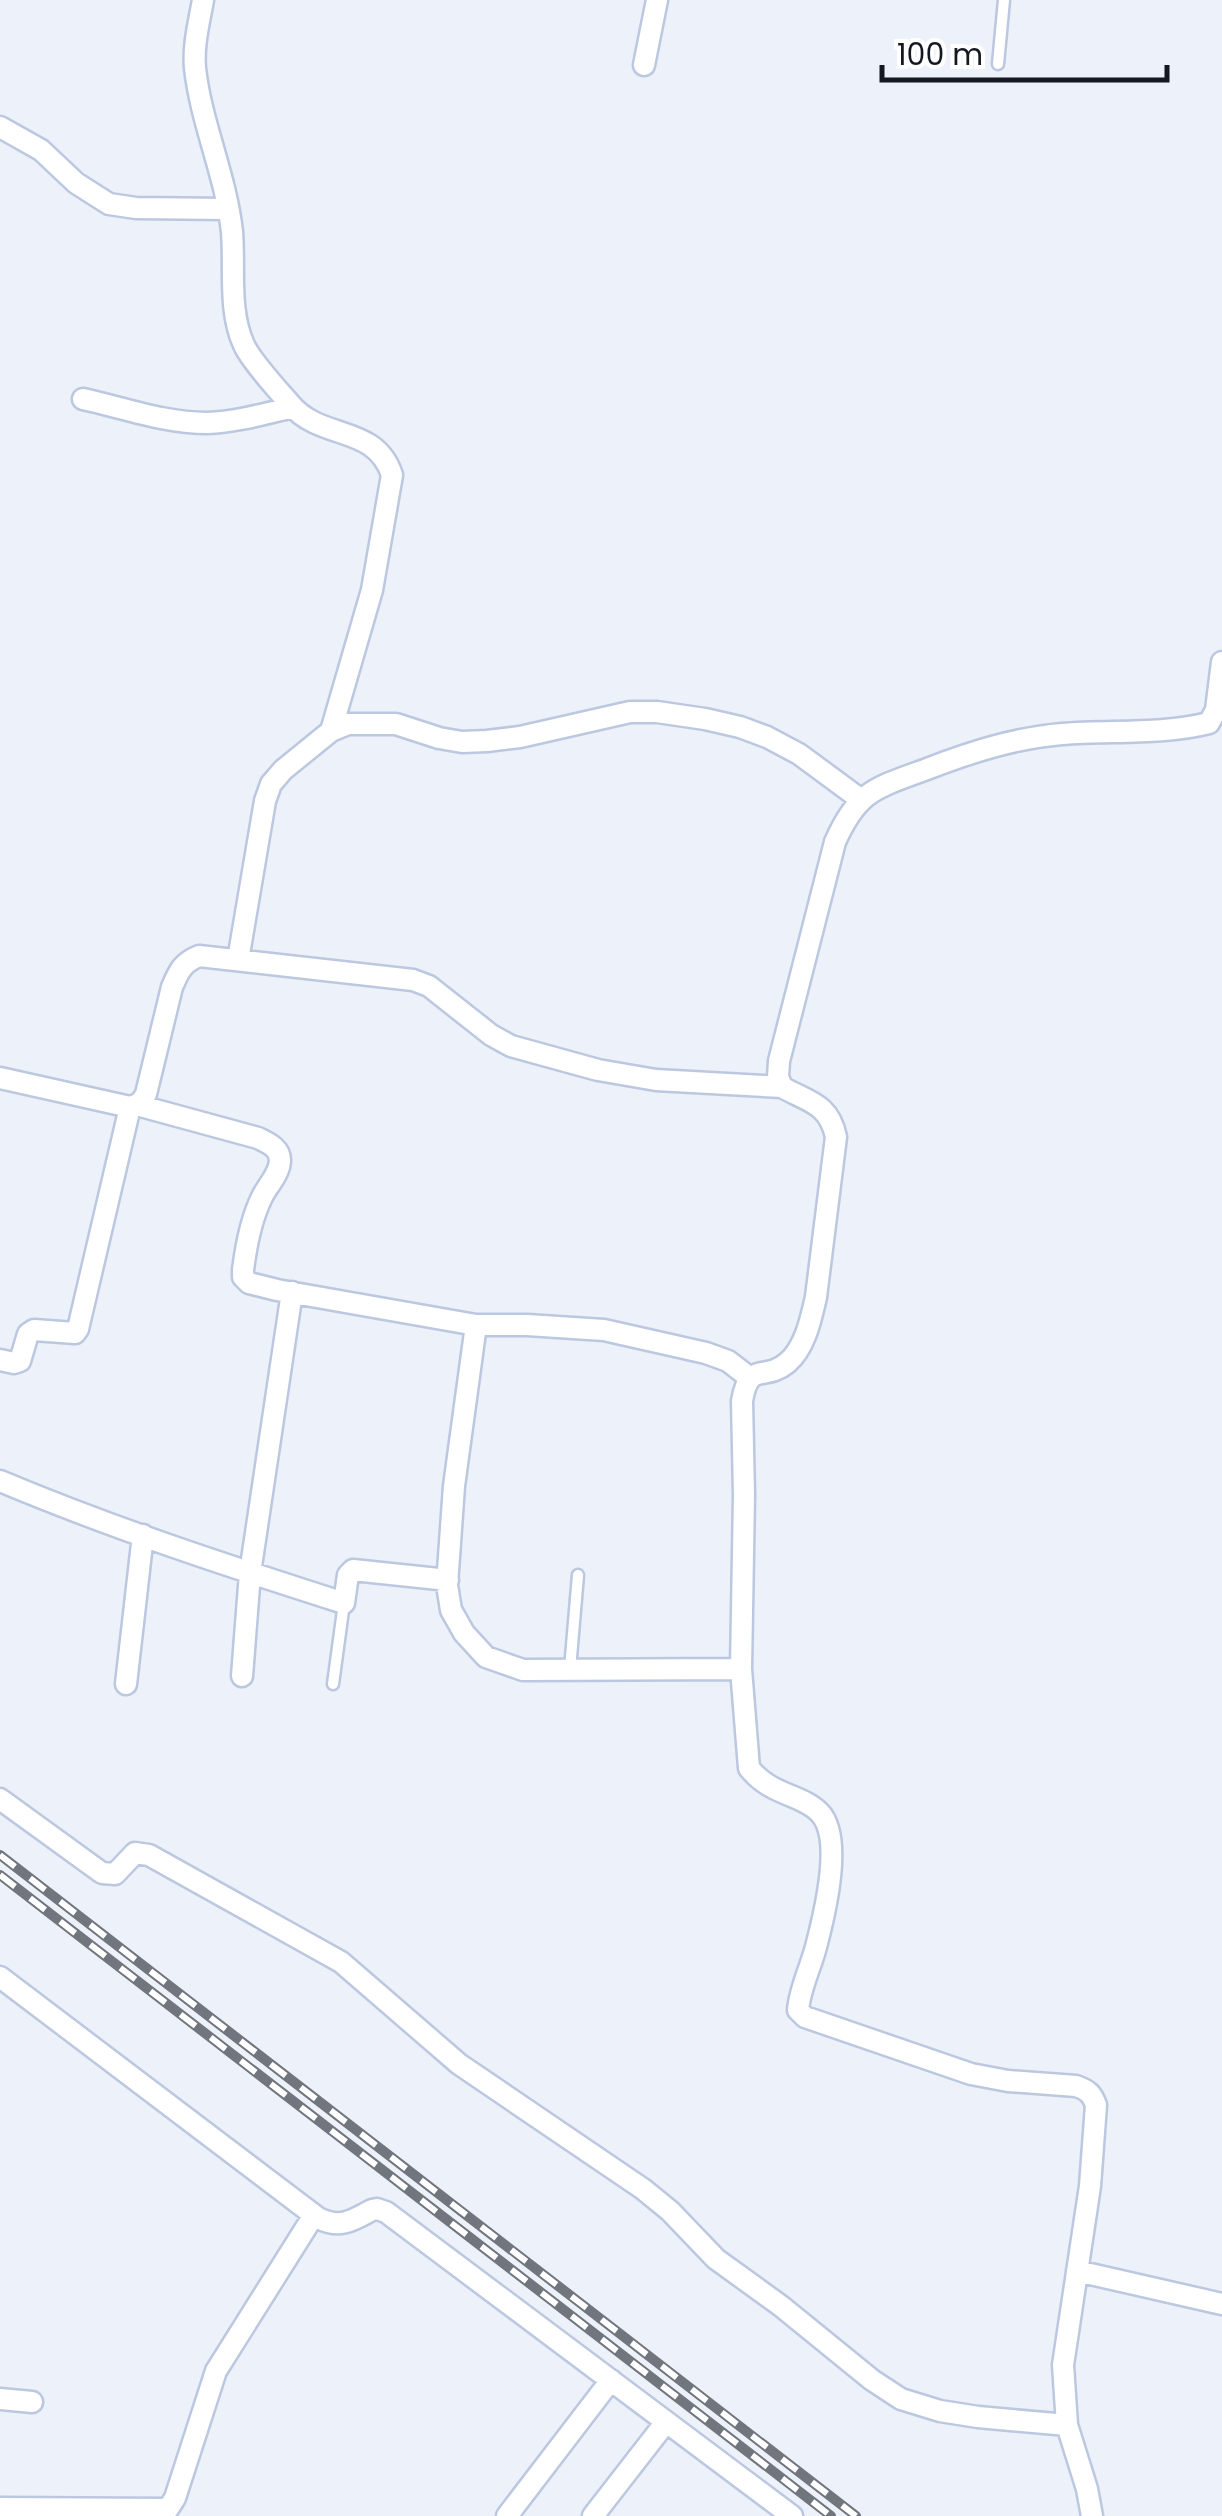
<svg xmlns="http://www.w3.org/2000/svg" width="1222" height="2516" font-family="Poppins,sans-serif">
<rect width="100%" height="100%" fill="#ecf1fa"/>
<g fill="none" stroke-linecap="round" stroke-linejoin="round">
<g stroke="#bcc8df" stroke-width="15">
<path id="service" d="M998,64L1004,0
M570,1669L578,1575
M333,1684L344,1603"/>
</g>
<g stroke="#bcc8df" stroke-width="25">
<path id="minor" d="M203,0C199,23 193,45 195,68C201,123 226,176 232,232C235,267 228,311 244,345C251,361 278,390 291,405C322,441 375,424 392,475L372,590L331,731
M644,65L657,0
M0,127L41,150L76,183L109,204L136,208L228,209
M83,399C124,408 165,423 207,423C236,422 264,414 293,407
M238,960L265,801L271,784L283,770L331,731L348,724H396L439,738L462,742L487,741L520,737L630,712H657L705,719L740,727L767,737L799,754L860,799
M0,1078L130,1107C138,1105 142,1102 146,1094L172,987C179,971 182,963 199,956L413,980L429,986L491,1035L511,1046L598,1070L656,1080L782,1087
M137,1105L258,1138C268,1143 280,1148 280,1160C280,1174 267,1186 262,1197C251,1219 246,1246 243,1270V1277L249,1283L277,1290L476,1325
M0,1360L14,1363L20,1361L28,1334L34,1330L75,1333L78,1329L130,1107
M0,1481C112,1528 228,1566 344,1603L348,1575L353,1570L448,1580
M741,1669L523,1670L486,1657L464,1633L451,1610L447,1585L454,1486L476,1325H527L604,1330L706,1353L728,1361L750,1378
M242,1676L250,1573L292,1292
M126,1684L143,1535
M0,1799L102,1873L115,1874L135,1853L149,1855L341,1962L459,2064L643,2189L670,2211L716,2259L781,2306L872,2380L901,2399L940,2411L978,2417L1067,2425L1087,2489L1092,2516
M0,1977L318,2218C340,2229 352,2221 372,2210L377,2209L386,2212L792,2516
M1077,2271L1222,2304
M0,2399L32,2402
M1067,2425L1063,2365L1090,2186L1096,2105C1092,2094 1088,2090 1076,2086L1008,2081L971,2074L805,2017L798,2010C800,1987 812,1965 817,1943C825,1912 843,1838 820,1813C802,1794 771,1796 749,1768L741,1669L744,1495L742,1401C749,1360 764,1382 787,1363C805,1348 811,1319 816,1297L836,1137C829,1103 808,1102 782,1087L778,1077L779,1061L835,842C858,790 876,788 927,769C971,752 1015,738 1062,734C1111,730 1161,735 1209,723L1216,710L1222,662
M0,2508L168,2509L175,2498L216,2371L314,2215
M507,2516L611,2380
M593,2516L666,2422"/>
</g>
<use href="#service" stroke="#fff" stroke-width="10"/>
<use href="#minor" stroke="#fff" stroke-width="20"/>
<g stroke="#71767e" stroke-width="10">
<path id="rail" d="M0,1855L856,2516
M0,1875L831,2516"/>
</g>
<use href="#rail" stroke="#fff" stroke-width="6" stroke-dasharray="19" stroke-linecap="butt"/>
</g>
<path d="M882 65v15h285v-15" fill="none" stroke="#141820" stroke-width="5"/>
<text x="897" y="65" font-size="30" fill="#141820" stroke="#ffffff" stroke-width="8" paint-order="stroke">100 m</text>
</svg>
